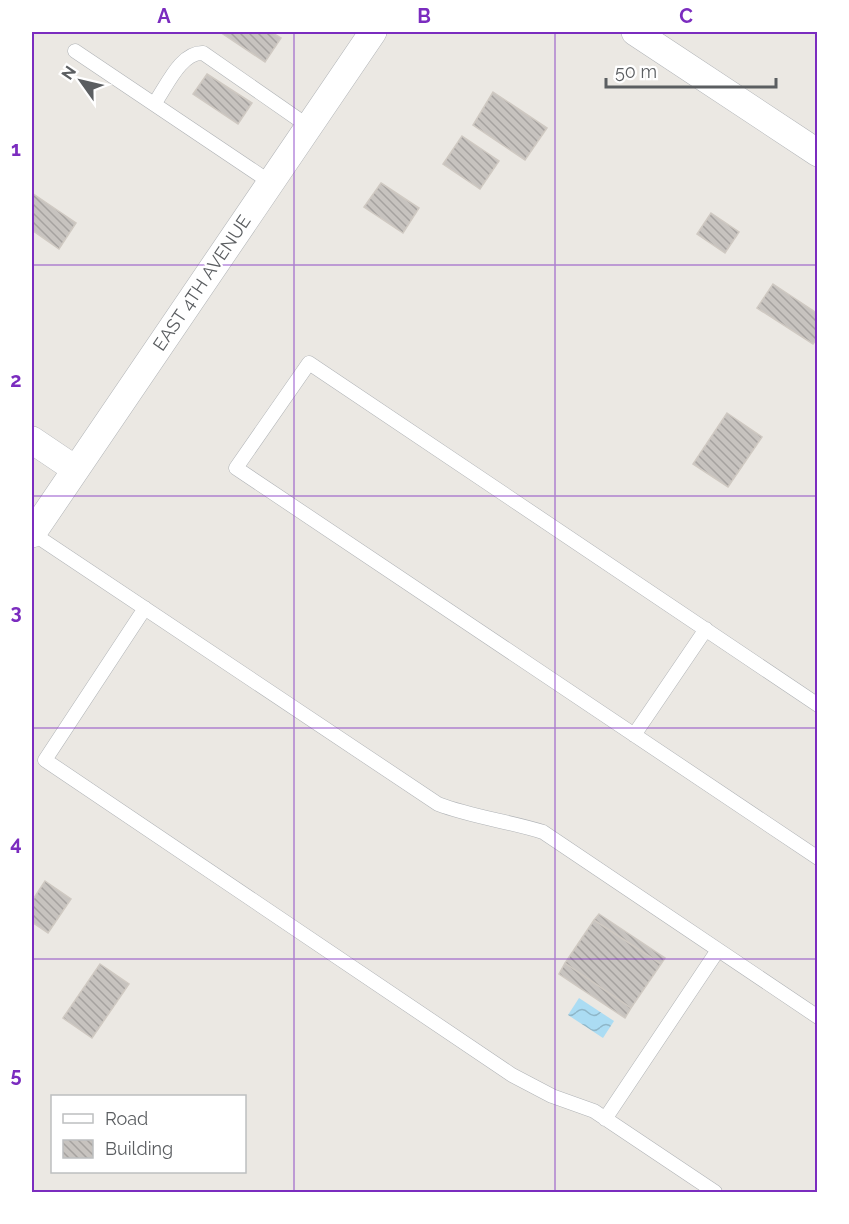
<svg xmlns="http://www.w3.org/2000/svg" width="849" height="1224" font-family="Raleway,sans-serif">
<defs>
<pattern id="water-waves" width="16" height="10" patternUnits="userSpaceOnUse" patternTransform="scale(1.5)"><rect width="16" height="10" fill="#abdcf3"/><path d="M0 5q4-4 8 0t8 0" fill="none" stroke="#8eb6c8"/></pattern>
<pattern id="building-back-hatch" width="6" height="6" patternUnits="userSpaceOnUse" patternTransform="scale(1.5)"><rect width="6" height="6" fill="#c7c3bf"/><path d="M-1 5l2 2M0 0l6 6M5-1l2 2" fill="none" stroke="#a5a29f"/></pattern>
</defs>
<rect width="100%" height="100%" fill="#ebe8e3"/>
<path fill="url(#water-waves)" d="M579,998L614,1021L603,1038L568,1015Z"/>
<path fill="url(#building-back-hatch)" stroke="#cfc9c2" stroke-width="1.5" d="M220,32H271L281,38L265,62Z
M207,74L252,103L238,124L193,94Z
M493,92L547,128L525,160L473,125Z
M462,136L499,161L480,189L443,164Z
M381,183L419,208L403,233L364,207Z
M32,193L76,223L59,249L32,230Z
M711,213L739,232L725,253L697,234Z
M773,284L818,314V337L813,344L757,308Z
M727,413L762,437L728,487L693,464Z
M45,881L71,899L48,933L32,922V901Z
M599,914L665,958L661,964L594,920Z
M594,920L661,964L631,1008L565,963Z
M565,963L631,1008L625,1018L559,974Z
M100,964L129,984L92,1038L63,1018Z"/>
<g fill="none" stroke-linecap="round" stroke-linejoin="round">
<g stroke="#b0b3b6" stroke-width="15">
<path id="lane" d="M75,51L270,182
M154,104C166,88 180,52 203,53L308,126
M32,533L438,804C472,817 508,821 543,832L818,1017
M145,608L45,760L512,1075L552,1096L594,1111L715,1192
M818,705L309,363L236,468L818,858
M634,735L706,629
M605,1119L718,950"/>
</g>
<g stroke="#b0b3b6" stroke-width="28">
<path id="street" d="M635,32L818,153
M32,440L75,469
M32,534L373,32"/>
</g>
<use href="#lane" stroke="#fff" stroke-width="14"/>
<use href="#street" stroke="#fff" stroke-width="27"/>
</g>
<path fill="none" stroke="#7b2cbf" stroke-width="1.5" stroke-opacity="0.55" d="M294,32V1192M555,32V1192M32,265H818M32,496H818M32,728H818M32,959H818"/>
<g text-anchor="middle" stroke-width="4.5" stroke-linejoin="round" paint-order="stroke">
<g font-size="18" fill="#5b5e61" stroke="#fff">
<text transform="translate(202 283) rotate(-56)" y="6">EAST 4TH AVENUE</text>
</g>
</g>
<rect width="849" height="1224" fill="none" stroke="#ffffff" stroke-width="66"/>
<rect x="51" y="1095" width="195" height="78" fill="#ffffff" stroke="#bdbfc0" stroke-width="1.5"/>
<rect x="63" y="1114" width="30" height="9" fill="#ffffff" stroke="#bdbfc0" stroke-width="1.5"/>
<text x="105" y="1125" font-size="18" fill="#5b5e61">Road</text>
<rect x="63" y="1140" width="30" height="18" fill="url(#building-back-hatch)" stroke="#bdbfc0" stroke-width="1.5"/>
<text x="105" y="1155" font-size="18" fill="#5b5e61">Building</text>
<g transform="translate(81 81) rotate(304)" stroke="#ffffff" stroke-width="4.5" paint-order="stroke">
<path d="M0-4.5L10 22L0 15L-10 22Z" fill="#5b5e61"/>
<text y="-9" font-size="16" font-weight="bold" text-anchor="middle" fill="#5b5e61">N</text>
</g>
<path d="M606 78v9h170v-9" fill="none" stroke="#5b5e61" stroke-width="3"/>
<text x="615" y="78" font-size="18" fill="#5b5e61" stroke="#ffffff" stroke-width="4.5" paint-order="stroke">50 m</text>
<rect x="33" y="33" width="783" height="1158" fill="none" stroke="#7b2cbf" stroke-width="2"/>
<g font-size="20" text-anchor="middle" font-weight="bold" fill="#7b2cbf">
<text x="164" y="23">A</text>
<text x="424" y="23">B</text>
<text x="686" y="23">C</text>
<text x="16" y="156">1</text>
<text x="16" y="387">2</text>
<text x="16" y="619">3</text>
<text x="16" y="850">4</text>
<text x="16" y="1082">5</text>
</g>
</svg>
